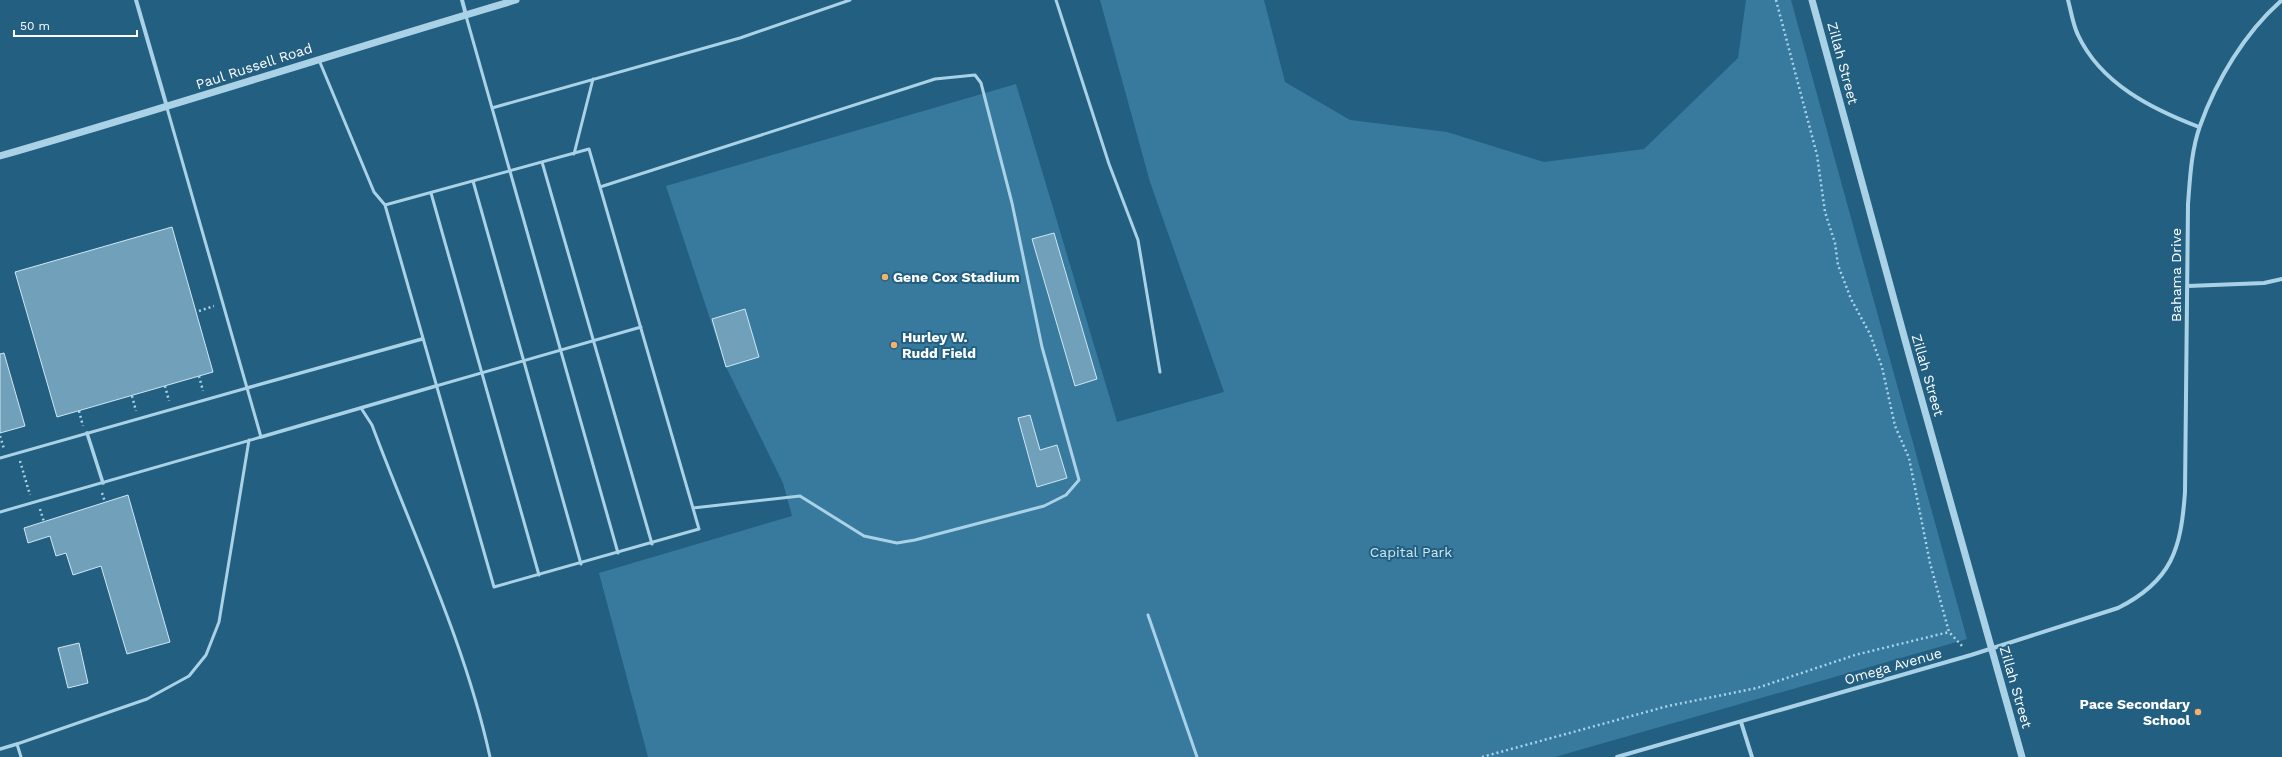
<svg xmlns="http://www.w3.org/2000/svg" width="2282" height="757" font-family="'Work Sans',sans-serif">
<rect width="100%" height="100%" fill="#235f81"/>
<path fill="#387a9e" d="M1100,0H1264L1285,82L1350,120L1447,132L1544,162L1644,149L1738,58L1746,0H1791L1967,639L1555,757H648L599,573L792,516L783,483L726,367L666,186L1016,84L1117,422L1224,392L1150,182Z"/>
<path fill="#71a0ba" stroke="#cee8f5" d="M172,227L213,372L57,417L15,272Z
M1054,233L1097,379L1075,386L1032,239Z
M745,309L759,357L726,367L712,319Z
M4,353L25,426L0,433V354Z
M1030,415L1040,450L1057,445L1067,478L1037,487L1018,418Z
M128,495L170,642L127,654L101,566L73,575L66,553L56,556L50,536L28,543L24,528Z
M79,643L88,683L68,688L58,648Z"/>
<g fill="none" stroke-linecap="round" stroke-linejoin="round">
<path stroke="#aad2e7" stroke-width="2.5" stroke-dasharray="2 3" stroke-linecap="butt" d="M1776,0L1817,155L1825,212L1835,243L1838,265L1851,299L1870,334L1882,367L1895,426L1909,458L1930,563L1949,632L1963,647
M199,311L214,306
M199,376L203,391
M165,386L169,401
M132,396L136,411
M79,411L83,426
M0,436L4,449
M20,461L30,495
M102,493L105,502
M40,509L44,522
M1482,757L1668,706L1757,688L1855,655L1949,632"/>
<path stroke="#aad2e7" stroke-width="3" d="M1056,0L1109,164L1138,240L1160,372
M466,16L618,553
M319,60L374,192L385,205L494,587L699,529L589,149L385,205
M492,108L740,38L850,0
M574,154L593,79
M542,162L652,544
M473,181L581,564
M600,187L935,79L975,75L981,83L1012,203L1042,347L1079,480L1066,495L1044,506L915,540L897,543L864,536L800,496L693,508
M431,193L539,575
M436,386L641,327
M361,408L372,425C413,535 465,642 490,757
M0,458L247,388
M0,512L261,437L167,108
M1148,615L1197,757
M21,757L17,744L147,699L189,676L206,655L219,622L249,440"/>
<path stroke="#aad2e7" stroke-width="3.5" d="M247,388L422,339
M87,433L103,483
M261,437L436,386
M0,749L17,744"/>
<path stroke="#aad2e7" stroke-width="4" d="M136,0L167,107
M462,0L466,15
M2068,0C2071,11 2073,25 2078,35C2101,84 2152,109 2199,127
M2188,286L2264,283L2282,279
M1741,722L1752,757
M1617,757L1971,655L2118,608C2172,581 2181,549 2185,492L2188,204C2190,179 2191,151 2200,126C2216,81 2245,32 2282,0"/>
<path stroke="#aad2e7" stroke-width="7" d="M1812,0L1910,358L2022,757
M0,156C173,106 343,51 516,0"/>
</g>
<g fill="#f2b16d" stroke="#235f81" stroke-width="1.5">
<circle cx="885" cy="277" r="4"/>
<circle cx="894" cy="345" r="4"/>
<circle cx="2198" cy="712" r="4"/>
</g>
<g text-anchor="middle" stroke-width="4" stroke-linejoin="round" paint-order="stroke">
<g font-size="14" fill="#fff" stroke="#235f81">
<text transform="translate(1843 63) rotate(75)" y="5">Zillah Street</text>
<text transform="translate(254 66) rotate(-18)" y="5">Paul Russell Road</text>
<text transform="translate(2176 275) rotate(-90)" y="5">Bahama Drive</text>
<text transform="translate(1928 375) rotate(74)" y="5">Zillah Street</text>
<text transform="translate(1893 666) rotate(-16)" y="5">Omega Avenue</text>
<text transform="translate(2016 687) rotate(74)" y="5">Zillah Street</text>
</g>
<g font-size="14" font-weight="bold" fill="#fff" stroke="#235f81" text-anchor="start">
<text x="893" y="282">Gene Cox Stadium</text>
<text x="902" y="342">Hurley W.<tspan x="902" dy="16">Rudd Field</tspan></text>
<text x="2190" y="709" text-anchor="end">Pace Secondary<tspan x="2190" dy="16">School</tspan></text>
</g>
<g font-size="14" fill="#cee8f5" stroke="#235f81">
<text x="1411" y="557">Capital Park</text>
</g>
</g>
<path d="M14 30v6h123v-6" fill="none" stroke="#ffffff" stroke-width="2"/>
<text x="20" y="30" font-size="12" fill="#ffffff" stroke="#235f81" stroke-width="3" paint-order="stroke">50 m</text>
</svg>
